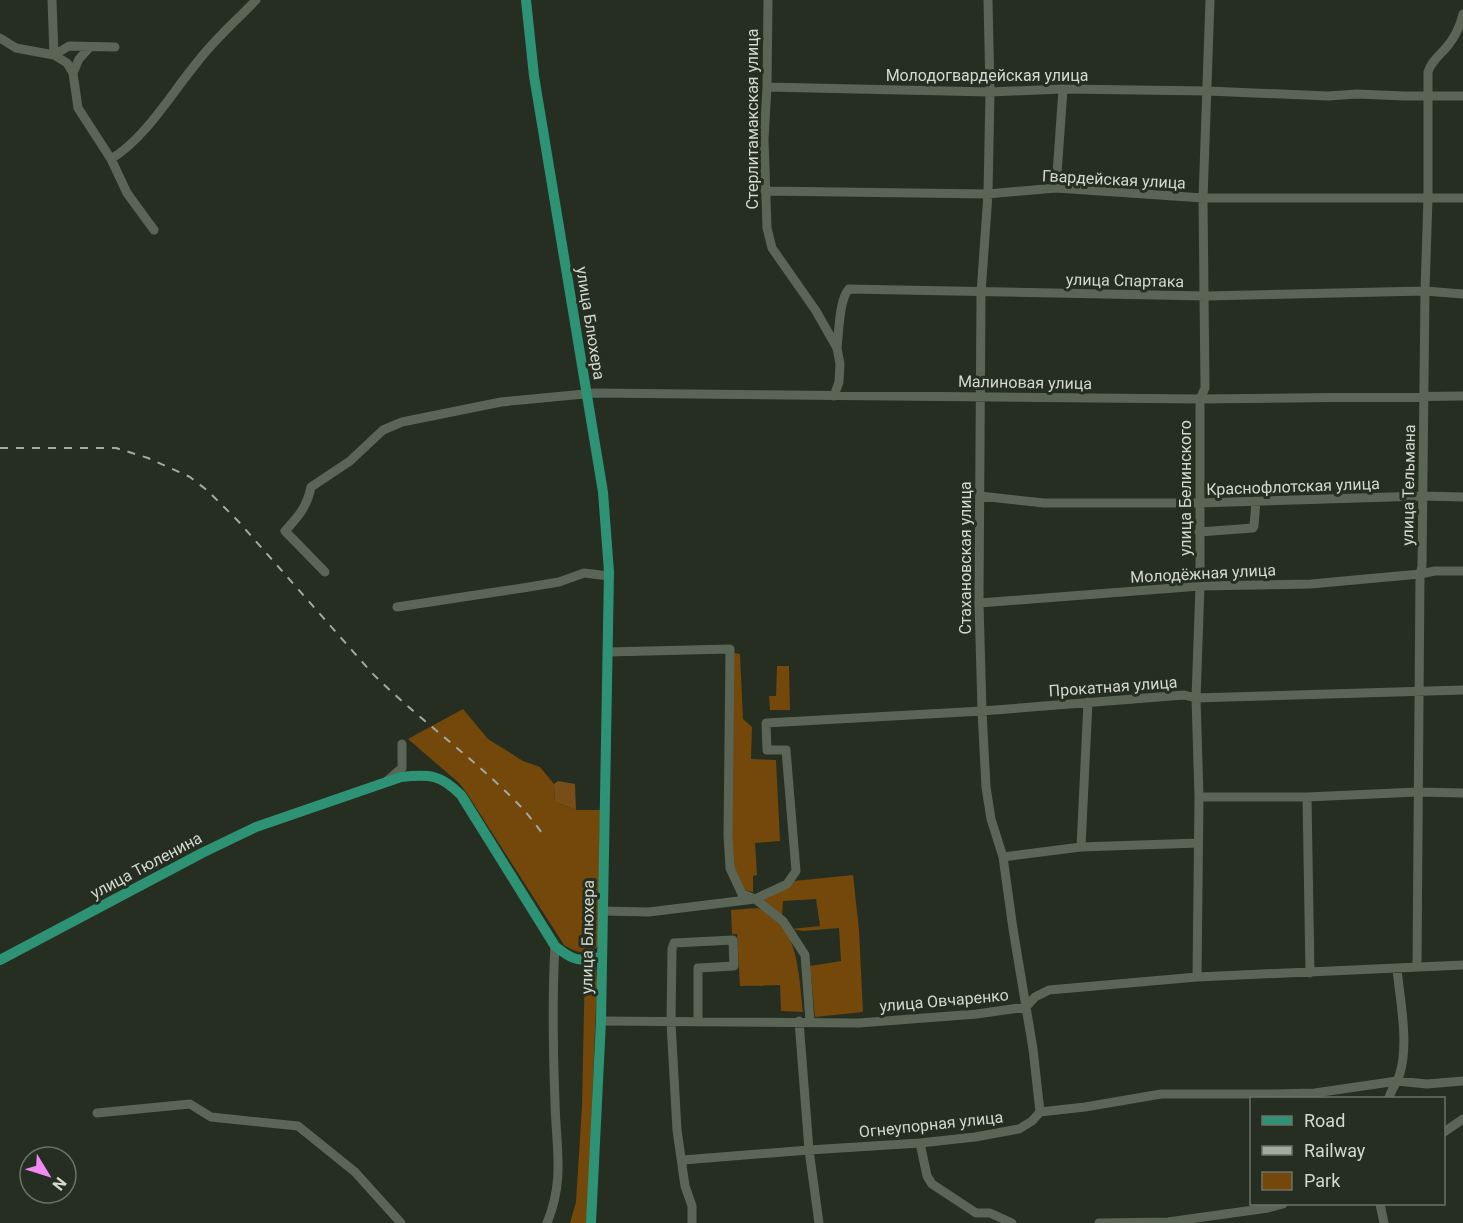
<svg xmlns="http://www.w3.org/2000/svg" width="1463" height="1223" font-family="Roboto,sans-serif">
<rect width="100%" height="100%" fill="#252e21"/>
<path fill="#73480a" d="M733,653L740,654L743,719L752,727L751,759L776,760L780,841L755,843L757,875L753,876V892L742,890L731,866Z
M777,666H789L790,710H770L769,696H776Z
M463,709L488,739L523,761L540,767L554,784L555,802L576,810H600L598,946C588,957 575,952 564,945L466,792L459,783L408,739Z
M853,875L859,930L863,1012L815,1017L810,966L841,961L839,928L803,931L791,929L820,926L816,899L783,901L782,918L763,902V898L794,881Z
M757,908C799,920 799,976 803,1012L781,1011L780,985L740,986L737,934H732L731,910Z
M585,963H591L596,967L597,983L587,1223H570L576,1202L582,1106Z"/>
<path fill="#784d17" d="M558,781L575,784L576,810L555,802L554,784Z"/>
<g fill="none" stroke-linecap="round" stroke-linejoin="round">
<path stroke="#5a6555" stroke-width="9" d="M52,0L54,55L69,46L115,47
M768,0L767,87L764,139L767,228L772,248L816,311L837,348L840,364L839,382L834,396
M988,0L990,92L988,194L981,293L979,603L982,711L986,787L991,819L1003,857L1013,929L1033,1049L1040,1112
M0,38L16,48L54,55L67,63L73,73L78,108L111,159C147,137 172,92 199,60C216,38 237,20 256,0
M73,73L79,59L90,47
M767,87L990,92L1063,89L1208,91L1328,96L1357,94L1404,96H1463
M111,159L127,193L154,230
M1056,188L1063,89
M765,191L988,194L1056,188L1203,198H1463
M837,348C839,333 839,299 849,289L1206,296L1425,291L1463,294
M980,496L1044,503H1199L1423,496L1463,497
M1199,532L1253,528L1254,526L1256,501
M325,572L285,531C298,517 307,507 311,487L350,461L383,430L402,422L501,402L595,393L1200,399L1463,396
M979,603L1200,586L1311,584L1420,574L1435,571H1463
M397,607L529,587L559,582L584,573L609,576
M608,652L730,649L728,835L730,868L742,894L755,899L783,921L805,955L810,1021
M388,780L402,768V744
M1199,797H1307L1417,792L1463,793
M1307,797L1310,973
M1081,847L1088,702
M1003,857L1081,847L1198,843
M602,911L649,912L755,899L787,884L796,871L786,750H767L766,723L982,711L1184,695L1196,698L1463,690
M1417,967L1420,574L1422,566L1425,291L1428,198V72C1431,62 1438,57 1445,49C1454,39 1460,27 1463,14
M1197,977L1199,797L1196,698L1200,586V399L1205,388L1203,198L1210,0
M601,1021L859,1023L977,1014L1026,1007L1035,997L1049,990L1197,977L1463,965
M799,1021L809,1150L819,1223
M1389,1098C1391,1089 1398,1082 1400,1073C1409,1043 1400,1000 1397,969
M97,1113L190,1104L211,1117L298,1126L355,1172L401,1223
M1444,1132L1463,1119
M920,1143L927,1176L932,1184L976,1213H990L1012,1223
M683,1160L809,1150L920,1143L975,1137L1019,1129L1032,1121L1040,1112L1085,1107L1161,1094H1276L1315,1093L1397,1081L1427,1084L1463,1081
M1380,1204L1384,1223
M547,1223C565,1179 556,1148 555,1102C553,1050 552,998 555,946
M692,1223V1206L685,1186L677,1130L671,1023L672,949L674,943L733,940L734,966L698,968V1021
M1099,1223L1168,1222L1268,1208L1283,1204"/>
<path stroke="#2e9375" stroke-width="10" d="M526,0L534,76L603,492L609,572L601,1021L591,1223
M0,960L202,853L256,827L401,777C429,774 440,774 461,795L555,946C573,961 579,962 601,957"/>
<path stroke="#a3aaa0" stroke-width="2" stroke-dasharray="8 8" stroke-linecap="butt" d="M0,448H116L148,458L190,477L208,491L238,521L372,673C420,721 477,760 523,809C531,818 538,828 546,838"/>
</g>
<g text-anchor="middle" stroke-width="6" stroke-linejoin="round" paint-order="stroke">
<g font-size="16" fill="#d3d9d0" stroke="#252e21">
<text x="987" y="81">Молодогвардейская улица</text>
<text transform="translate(752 119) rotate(-90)" y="6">Стерлитамакская улица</text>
<text transform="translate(1114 179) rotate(3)" y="6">Гвардейская улица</text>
<text transform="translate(1125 280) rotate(1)" y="6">улица Спартака</text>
<text transform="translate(591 323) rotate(81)" y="6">улица Блюхера</text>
<text transform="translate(1025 382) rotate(1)" y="6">Малиновая улица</text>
<text transform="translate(1408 485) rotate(-89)" y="6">улица Тельмана</text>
<text transform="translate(1293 486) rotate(-2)" y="6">Краснофлотская улица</text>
<text transform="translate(1185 488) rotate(-90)" y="6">улица Белинского</text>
<text transform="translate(965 558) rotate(-90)" y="6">Стахановская улица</text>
<text transform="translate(1203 573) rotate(-3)" y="6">Молодёжная улица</text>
<text transform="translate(1113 686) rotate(-4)" y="6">Прокатная улица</text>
<text transform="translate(146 865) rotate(-28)" y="6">улица Тюленина</text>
<text transform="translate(587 937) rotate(-89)" y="6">улица Блюхера</text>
<text transform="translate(944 1000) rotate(-5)" y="6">улица Овчаренко</text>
<text transform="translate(931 1124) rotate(-6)" y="6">Огнеупорная улица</text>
</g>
</g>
<rect x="1250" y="1097" width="195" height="108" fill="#252e21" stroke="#6b7267" stroke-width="1.5"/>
<rect x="1262" y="1116" width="30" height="9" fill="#2e9375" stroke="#6b7267" stroke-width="1.5"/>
<text x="1304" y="1127" font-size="18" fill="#d3d9d0">Road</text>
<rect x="1262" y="1146" width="30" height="9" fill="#a3aaa0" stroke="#6b7267" stroke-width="1.5"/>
<text x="1304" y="1157" font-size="18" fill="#d3d9d0">Railway</text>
<rect x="1262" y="1172" width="30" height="18" fill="#73480a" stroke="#6b7267" stroke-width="1.5"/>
<text x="1304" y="1187" font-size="18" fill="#d3d9d0">Park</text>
<g transform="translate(48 1175) rotate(128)"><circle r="28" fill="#252e21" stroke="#6b7267" stroke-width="1.5"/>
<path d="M0-4.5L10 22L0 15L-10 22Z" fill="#f28af2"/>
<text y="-9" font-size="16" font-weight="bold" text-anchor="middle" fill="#d3d9d0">N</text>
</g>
</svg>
